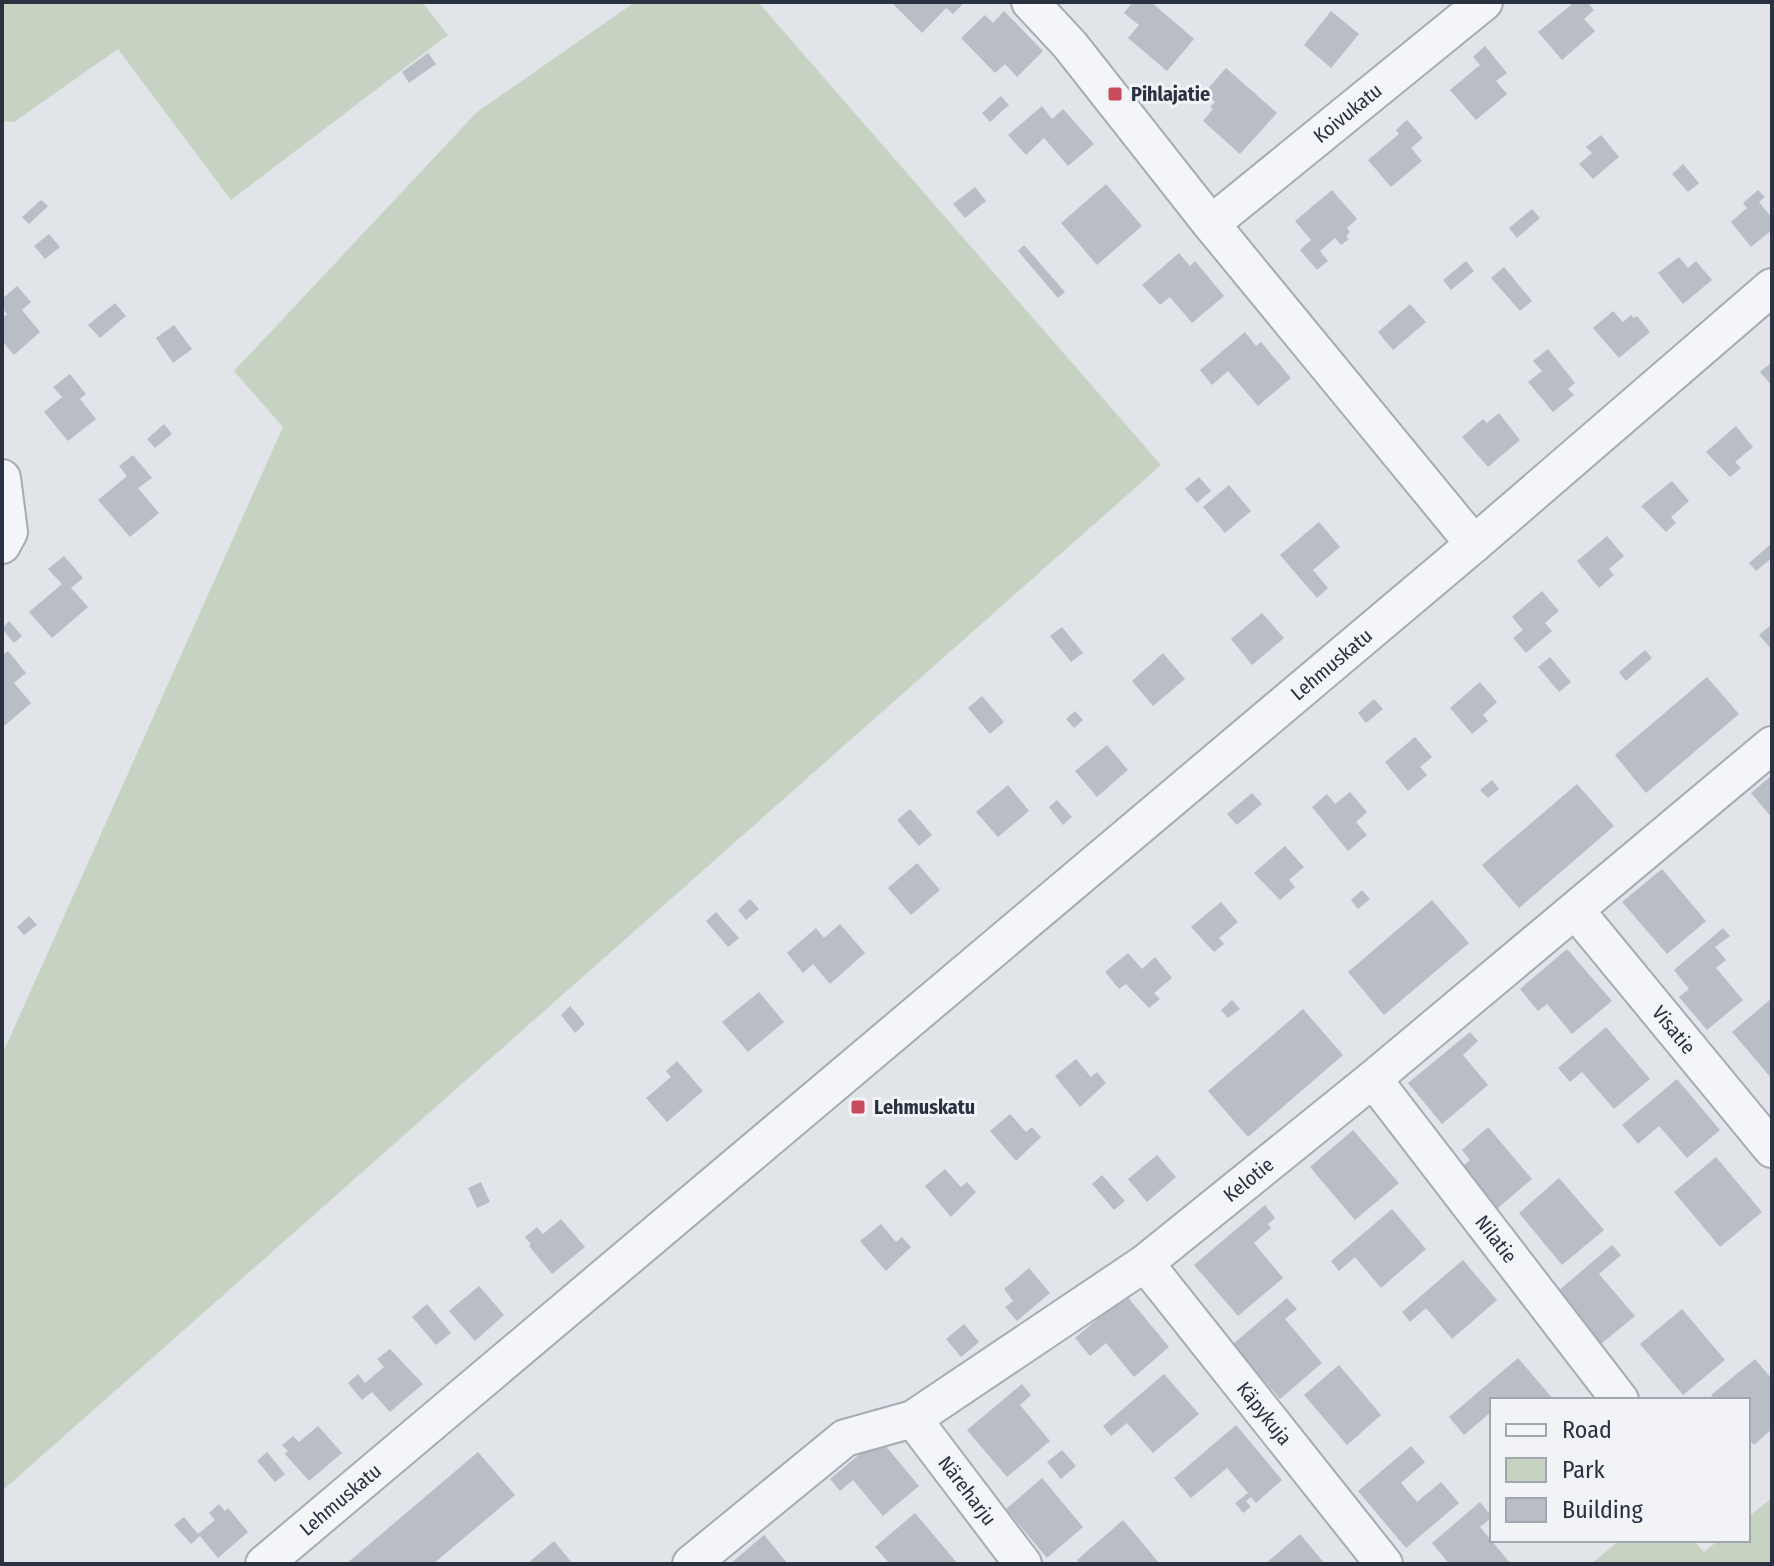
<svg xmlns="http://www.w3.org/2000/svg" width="1774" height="1566" font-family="'Fira Sans Condensed',sans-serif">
<rect width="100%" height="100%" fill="#e1e4e9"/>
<path fill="#c6d3c3" d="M2,2H422L448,35L231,200L118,49L14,122L2,121Z
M635,2H758L1161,465L2,1491V1055L283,427L234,371L477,112Z
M1772,1498V1564H1591L1620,1540H1693L1704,1552L1719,1540H1748V1517Z"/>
<path fill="#b9bdc6" d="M891,2H965L953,14L946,8L922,33Z
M1133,2H1151L1194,39L1167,71L1128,38L1139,25L1124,13Z
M1569,2H1587L1594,10L1584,19L1595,31L1562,60L1538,32L1571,5Z
M1004,11L1043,51L1017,77L1005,64L995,73L961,38L985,15L993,23Z
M1331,11L1359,34L1331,68L1304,45Z
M1485,46L1507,73L1496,81L1507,94L1476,120L1450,90L1480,65L1473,57Z
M428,53L436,64L409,83L402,72Z
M1226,68L1277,113L1240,154L1203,121L1213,109L1210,107L1215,102L1204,93Z
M1001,96L1009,105L990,122L982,113Z
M1042,106L1052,119L1063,109L1094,144L1068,166L1044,138L1026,155L1008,135Z
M1407,120L1423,138L1411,148L1422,161L1391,187L1368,160L1399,134L1396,130Z
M1601,135L1619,157L1593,179L1579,164L1592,153L1586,147Z
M1683,164L1699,183L1688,192L1672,174Z
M1106,184L1142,226L1097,265L1061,223Z
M975,187L986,201L965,218L953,204Z
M1332,190L1357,219L1347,228L1350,232L1346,236L1349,239L1341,245L1335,238L1320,251L1328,261L1317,270L1300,250L1311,240L1295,221Z
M1758,190L1765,197L1759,202L1772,218V230L1751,247L1731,222L1747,208L1743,203Z
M41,200L48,206L29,224L22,217Z
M1532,209L1540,218L1517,238L1509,228Z
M49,234L60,247L45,259L34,246Z
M1024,245L1065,292L1058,298L1018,251Z
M1179,253L1190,266L1195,261L1224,296L1192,323L1170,297L1160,305L1142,285Z
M1679,257L1688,268L1696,261L1712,280L1683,304L1658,273Z
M1466,261L1474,271L1451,290L1443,280Z
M1504,267L1532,301L1520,311L1491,278Z
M17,286L31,302L22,310L40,332L14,355L2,341V318L7,314L2,308V299Z
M115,303L126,316L100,338L88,325Z
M1410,304L1426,322L1393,350L1378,332Z
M1613,311L1623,322L1631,315L1634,318L1637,316L1650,332L1619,358L1593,328Z
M174,325L192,349L173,363L156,338Z
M1245,332L1256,346L1261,342L1291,378L1258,406L1228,371L1212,385L1200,370Z
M1548,349L1575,383L1568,389L1574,395L1553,412L1528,382L1542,371L1533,361Z
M1772,362V386L1760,372Z
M70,374L86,394L80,399L96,419L68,441L44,412L62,397L53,387Z
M1499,413L1520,440L1488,467L1462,437L1483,419L1487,423Z
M164,424L172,434L155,448L147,439Z
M1736,426L1753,447L1735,462L1741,468L1730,477L1706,452Z
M133,455L152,478L138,488L159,513L130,537L98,500L127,476L119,466Z
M1199,477L1211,491L1197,503L1185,489Z
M1672,481L1689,501L1671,517L1676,523L1666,532L1641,506Z
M1229,485L1251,511L1225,533L1203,507Z
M1319,522L1340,547L1313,570L1328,588L1317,598L1280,555Z
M1607,536L1624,556L1609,569L1614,575L1599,588L1577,561Z
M1772,543V558L1756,571L1749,563Z
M64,556L83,578L71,588L88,607L52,638L29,612L62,584L48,569Z
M1542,591L1559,611L1545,623L1552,631L1526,653L1513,638L1523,630L1512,617Z
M1262,613L1284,638L1252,665L1231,639Z
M9,621L22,636L14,643L2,629Z
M1772,624V650L1759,635Z
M1062,627L1083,653L1071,662L1050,636Z
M1645,650L1652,658L1626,681L1619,672Z
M8,651L26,673L14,683L31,703L2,728V656Z
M1163,653L1185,679L1153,706L1132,681Z
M1550,657L1571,682L1559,692L1538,667Z
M1707,677L1739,714L1646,793L1615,755Z
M1480,682L1497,702L1483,715L1488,721L1472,734L1450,708Z
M982,696L1004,722L990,734L968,708Z
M1374,699L1383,709L1366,723L1358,713Z
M1075,711L1083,720L1074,728L1066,719Z
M1415,737L1432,757L1420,767L1427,775L1408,791L1385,762Z
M1107,745L1128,770L1097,797L1075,771Z
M1772,775V818L1751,793Z
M1492,780L1499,789L1488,798L1480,790Z
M1577,784L1614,826L1519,908L1482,865Z
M1008,785L1029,811L998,837L976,812Z
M1350,792L1367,812L1356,822L1367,835L1348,851L1312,807L1327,794L1335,804Z
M1252,793L1262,804L1237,825L1227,814Z
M1057,800L1072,817L1063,825L1049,807Z
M910,809L932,835L919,846L897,820Z
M1285,846L1304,867L1289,880L1295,887L1280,900L1254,873Z
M917,863L940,890L911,915L888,888Z
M1662,869L1706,921L1667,954L1622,902Z
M1362,890L1370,899L1358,909L1351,900Z
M750,899L759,909L746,920L738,910Z
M1432,900L1469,943L1384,1015L1348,972Z
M1221,902L1238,922L1219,938L1224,944L1214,952L1191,927Z
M716,912L739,938L728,947L706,921Z
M29,916L37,925L24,935L17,927Z
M840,924L865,953L830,984L813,964L803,973L787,953L816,928L824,938Z
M1723,928L1730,936L1715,947L1726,960L1716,968L1743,1000L1707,1030L1679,997L1689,989L1674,970Z
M1567,949L1612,1001L1572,1034L1547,1004L1538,1011L1520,989Z
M1128,953L1142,969L1155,957L1172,978L1154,993L1160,999L1149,1008L1126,984L1119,989L1105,972Z
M759,992L784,1022L748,1052L722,1022Z
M1772,998V1079L1732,1032Z
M1232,1000L1240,1009L1228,1018L1221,1010Z
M570,1006L585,1024L575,1033L561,1015Z
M1303,1009L1343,1055L1248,1137L1208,1091Z
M1606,1027L1650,1079L1614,1109L1582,1072L1570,1082L1558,1068Z
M1470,1032L1478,1041L1463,1055L1488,1085L1442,1124L1408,1083Z
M1076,1059L1091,1077L1097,1072L1106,1083L1080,1107L1055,1076Z
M677,1061L703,1091L667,1122L646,1098L671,1077L666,1071Z
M1677,1079L1720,1130L1687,1158L1659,1126L1638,1144L1622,1125Z
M1010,1114L1026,1132L1032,1127L1041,1137L1016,1161L990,1131Z
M1488,1127L1532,1179L1491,1214L1456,1172L1470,1160L1462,1150Z
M1353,1130L1399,1183L1355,1220L1310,1167Z
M1157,1155L1176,1177L1147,1202L1128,1179Z
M1716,1157L1762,1212L1720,1247L1674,1192Z
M945,1169L961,1187L967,1182L976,1192L951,1217L925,1186Z
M1102,1175L1125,1201L1114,1210L1092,1184Z
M1559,1178L1604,1230L1562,1265L1519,1213Z
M481,1182L490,1202L477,1208L468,1188Z
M1265,1205L1275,1218L1268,1224L1271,1228L1254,1243L1283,1278L1238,1316L1194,1265Z
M1392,1209L1426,1249L1381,1288L1355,1257L1339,1271L1331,1261Z
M561,1219L585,1247L552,1274L529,1246L531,1244L525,1237L537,1227L543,1234Z
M881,1224L896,1242L902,1237L911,1247L886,1271L860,1241Z
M1612,1245L1621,1255L1599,1274L1635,1316L1601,1344L1557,1292Z
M1463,1260L1497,1300L1452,1339L1426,1308L1410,1322L1402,1312Z
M1029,1268L1050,1293L1017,1321L1005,1307L1013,1301L1004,1289Z
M479,1286L504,1315L475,1341L449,1311Z
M1126,1295L1169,1347L1134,1377L1106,1343L1090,1356L1075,1338Z
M1287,1298L1297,1309L1285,1319L1322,1363L1280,1399L1233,1344Z
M427,1304L451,1333L436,1345L412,1317Z
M1682,1309L1725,1360L1683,1395L1640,1344Z
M964,1324L979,1342L961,1357L946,1339Z
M390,1349L423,1384L390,1412L372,1392L362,1400L348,1383L358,1374L365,1383L384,1367L377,1359Z
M1518,1358L1554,1400H1492V1411L1464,1435L1449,1417Z
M1755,1359L1772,1379V1429L1754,1445L1748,1438V1400H1716L1711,1395Z
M1339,1365L1381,1415L1347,1445L1304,1395Z
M1164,1374L1199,1414L1153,1453L1127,1423L1111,1436L1103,1426Z
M1022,1384L1031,1395L1020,1405L1050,1441L1007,1477L967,1430Z
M1236,1425L1282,1480L1256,1503L1251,1497L1246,1501L1251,1507L1243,1513L1235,1503L1248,1493L1227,1468L1191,1498L1174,1478Z
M318,1426L342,1453L309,1481L285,1454L288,1451L282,1445L293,1436L299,1442Z
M879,1438L919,1486L883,1516L853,1480L840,1491L830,1479Z
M1411,1446L1425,1462L1401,1483L1417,1502L1441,1482L1459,1503L1406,1548L1358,1491Z
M1062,1450L1076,1466L1061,1479L1047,1462Z
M267,1452L285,1474L275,1482L257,1461Z
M478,1452L515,1495L433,1564H346Z
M1042,1478L1083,1527L1047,1558L1006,1509Z
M1480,1502L1492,1517L1480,1527L1511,1564H1449L1432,1543Z
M219,1504L225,1511L228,1508L248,1532L218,1558L200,1536L191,1544L174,1525L184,1517L198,1534L215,1520L209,1513Z
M915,1513L958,1564H890L875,1547Z
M1123,1520L1160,1564H1080L1077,1560Z
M1300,1534L1325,1564H1265Z
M764,1535L788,1564H730Z
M554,1541L573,1564H527Z"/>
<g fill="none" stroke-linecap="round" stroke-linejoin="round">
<g stroke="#a6abb3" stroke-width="40">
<g id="minor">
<path d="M1030,2L1070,45L1211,224L1474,544"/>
<path id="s1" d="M1211,224L1484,2"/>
<path d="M2,478L9,532L2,545"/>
<path id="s2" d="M1576,911L1772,1149"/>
<path id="s3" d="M1373,1079L1620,1400"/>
<path id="s4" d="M1145,1263L1384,1564"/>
<path id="s5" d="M913,1419L1023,1564"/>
<path id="s6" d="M264,1564L1474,544L1772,287"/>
<path id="s7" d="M691,1564L845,1438L913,1419L1145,1263L1373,1079L1772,745"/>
</g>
</g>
<use href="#minor" stroke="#f4f5f8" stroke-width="36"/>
</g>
<g fill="#c84c59" stroke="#f1f3f7" stroke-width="3">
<rect x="1107" y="86" width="16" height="16" rx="4"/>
<rect x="850" y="1099" width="16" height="16" rx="4"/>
</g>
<g text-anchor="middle" stroke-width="6" stroke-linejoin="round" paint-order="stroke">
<g font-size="20" font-weight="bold" fill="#2a3140" stroke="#f1f3f7" text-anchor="start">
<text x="1131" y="101">Pihlajatie</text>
<text x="874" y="1114">Lehmuskatu</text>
</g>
<g font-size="20" fill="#2a3140" stroke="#f1f3f7">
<text dy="7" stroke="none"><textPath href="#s1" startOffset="176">Koivukatu</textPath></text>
<text dy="7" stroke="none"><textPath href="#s6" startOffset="1396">Lehmuskatu</textPath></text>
<text dy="7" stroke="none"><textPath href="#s2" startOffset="154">Visatie</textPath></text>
<text dy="7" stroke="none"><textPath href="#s7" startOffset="682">Kelotie</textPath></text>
<text dy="7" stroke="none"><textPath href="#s3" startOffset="202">Nilatie</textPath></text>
<text dy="7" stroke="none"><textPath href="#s4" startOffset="192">Käpykuja</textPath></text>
<text dy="7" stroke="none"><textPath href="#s5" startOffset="90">Näreharju</textPath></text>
<text dy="7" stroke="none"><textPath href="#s6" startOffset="100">Lehmuskatu</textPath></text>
</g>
</g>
<rect width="1774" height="1566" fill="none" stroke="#2a3140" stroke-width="8"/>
<rect x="1490" y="1398" width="260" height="144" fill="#f1f3f7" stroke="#a1a5ae" stroke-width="2"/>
<rect x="1506" y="1424" width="40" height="12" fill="#f4f5f8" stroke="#a1a5ae" stroke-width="2"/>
<text x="1562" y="1438" font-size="24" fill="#2a3140">Road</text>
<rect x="1506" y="1458" width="40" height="24" fill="#c6d3c3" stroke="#a1a5ae" stroke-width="2"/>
<text x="1562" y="1478" font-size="24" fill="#2a3140">Park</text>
<rect x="1506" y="1498" width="40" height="24" fill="#b9bdc6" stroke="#a1a5ae" stroke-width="2"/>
<text x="1562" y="1518" font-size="24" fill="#2a3140">Building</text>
</svg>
